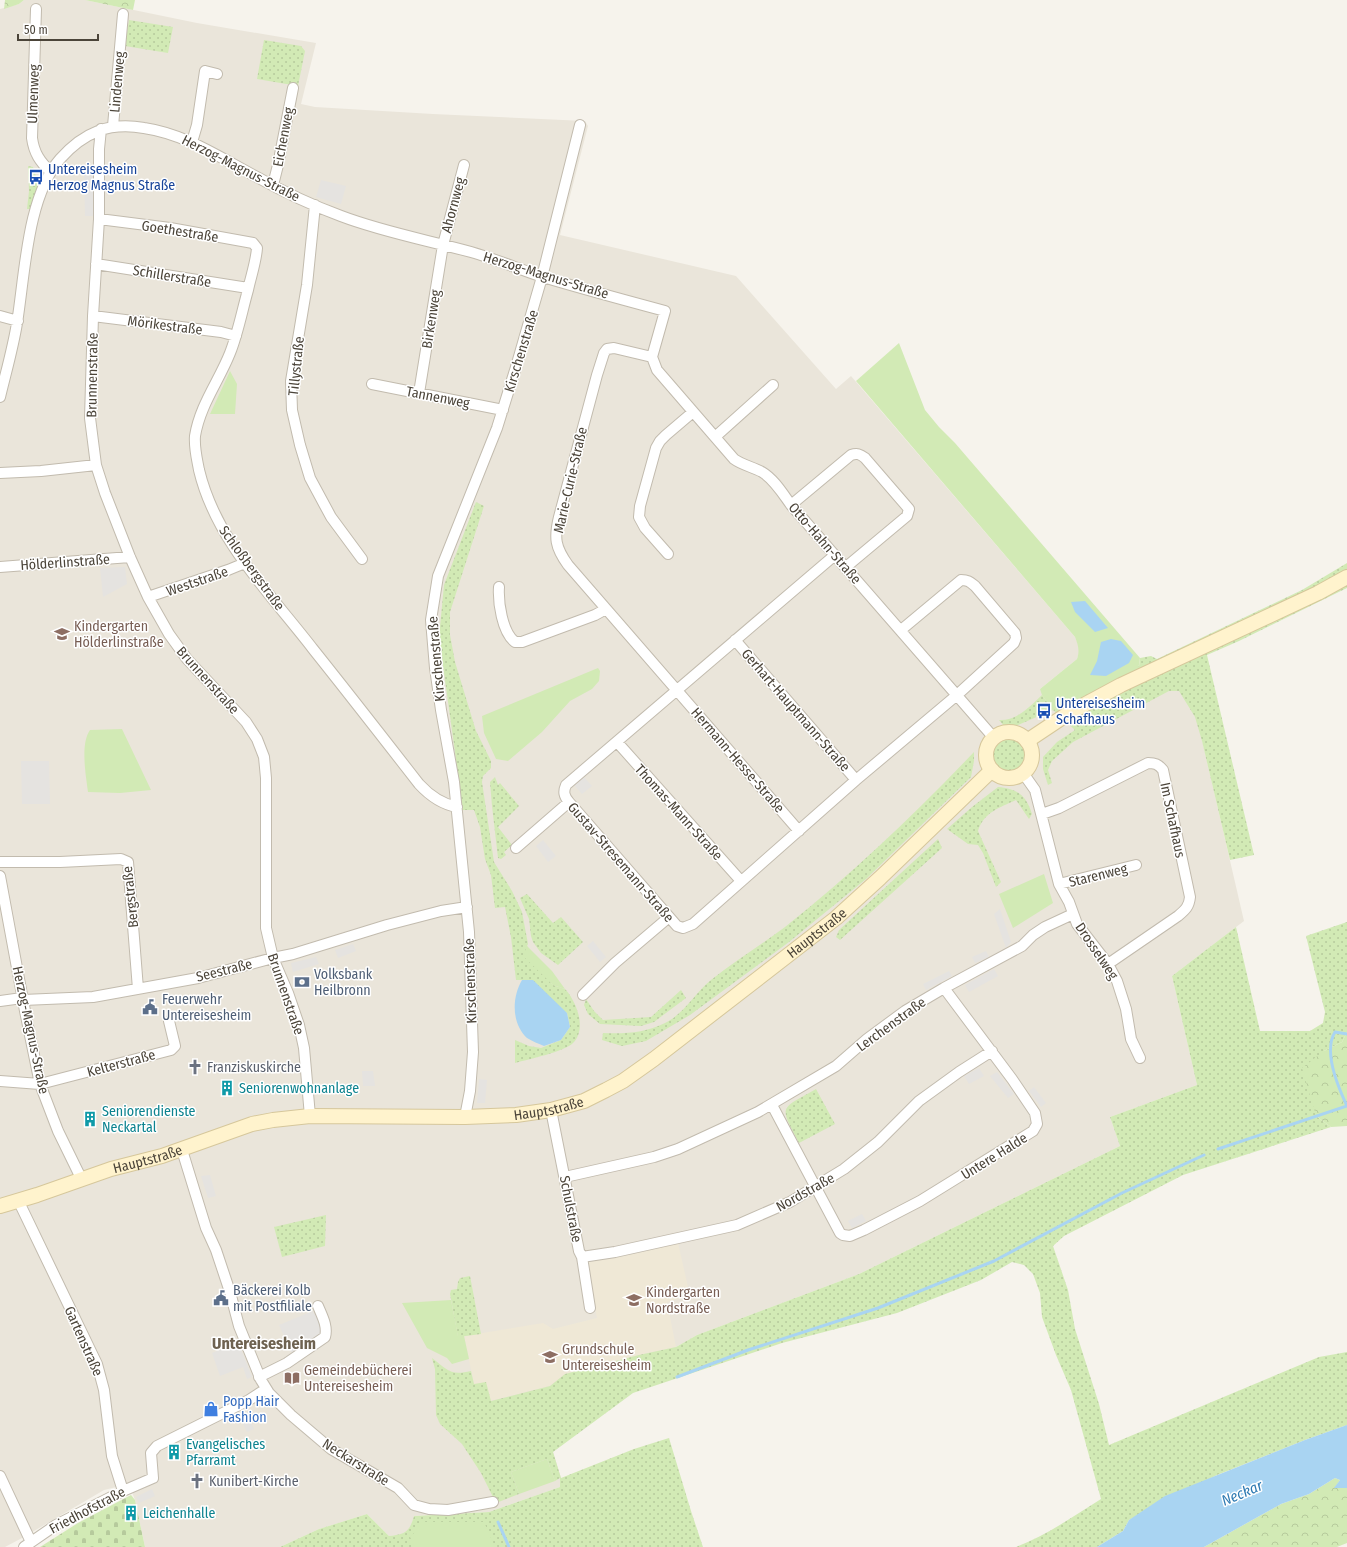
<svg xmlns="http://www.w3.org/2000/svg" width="1347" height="1547" font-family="'Fira Sans Condensed',sans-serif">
<defs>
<pattern id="grass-dots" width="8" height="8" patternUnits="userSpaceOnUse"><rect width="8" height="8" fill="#d2eab5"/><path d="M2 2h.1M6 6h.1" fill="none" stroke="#b6ca9c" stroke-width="1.8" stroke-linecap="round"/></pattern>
<pattern id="forest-crowns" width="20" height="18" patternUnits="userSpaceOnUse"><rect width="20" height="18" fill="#d2eab5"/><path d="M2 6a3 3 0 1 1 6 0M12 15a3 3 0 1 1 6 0" fill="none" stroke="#b6ca9c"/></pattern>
<pattern id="cemetery-stones" width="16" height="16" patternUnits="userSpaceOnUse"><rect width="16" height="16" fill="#d2eab5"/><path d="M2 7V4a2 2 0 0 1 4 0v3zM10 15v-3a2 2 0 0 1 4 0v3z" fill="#b6ca9c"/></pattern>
</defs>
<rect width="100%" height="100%" fill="#f6f3ec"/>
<path fill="#eae5da" d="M24,0H85L197,23L316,43L301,104L315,107L433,114L585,121L588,126L560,235L736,276L836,389L851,376L1075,637L1079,646V653L1077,659L1040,689L1179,686L1196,714L1244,921L1172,976L1197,1085L1110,1117L1120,1146L859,1274L697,1335L676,1347L553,1452L561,1478L560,1487L489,1512L414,1516L411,1527L403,1535L389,1536L367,1514L319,1529L280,1547H145L135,1500L129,1484L104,1490L22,1538L5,1547H0V9L19,4Z"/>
<path fill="#efe8d6" d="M678,1243L688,1287L681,1298L667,1302L676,1347L639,1355L565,1374L550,1386L490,1401L474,1384L464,1336L543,1323L553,1329L597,1318L586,1262Z"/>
<path fill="url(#grass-dots)" d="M129,20L173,27L168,53L125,46Z
M264,40L301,46L305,51L298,86L257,79Z
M28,166L33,167L39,186L31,209H27L29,191Z
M476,502L484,506L450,612V635L455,662L476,731L491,761V768L483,776L482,782L494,862L512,891L522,912L528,944L527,946C535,958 542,973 552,984C556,987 562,987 566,990C577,1003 587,1029 573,1043C564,1052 529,1059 515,1063V1040L529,1046L541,1048L561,1040L570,1027L567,1013L522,980H516L511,937L505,907L495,908L491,875L485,859L480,827L474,810H461L455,752L439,637L444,585Z
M1347,563V588L1239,641L1207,655L1254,855L1230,860L1202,741L1195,717L1179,691H1169L1073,742L1052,761L1048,770L1052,783L1048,785L1043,769V757L1057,742L1075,730L1053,710L1018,725L1005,727L999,720C1017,721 1029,707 1042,695L1053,710L1139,666L1140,658L1151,656L1157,659L1302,590Z
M993 755a16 16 0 1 1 32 0a16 16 0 1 1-32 0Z
M974,752V761L971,777L866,879L789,942L690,1015L646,1041L622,1046L602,1040L603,1033C625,1034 645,1033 665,1023C684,1014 695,993 711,980C735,961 761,945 785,927C853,873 914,815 974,752Z
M495,777L498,785L500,783L519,806L498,827L512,845L504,852L506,855L501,859L498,858L492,806L490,782Z
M998,787C1018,789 1026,795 1032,814L1029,819L1016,800C999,808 984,812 978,831L1001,882L996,887L983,853L978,845L968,844L947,829L972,807Z
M938,839L942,848L840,940L836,937L839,930Z
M527,894L553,923L561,917L583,942L558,965L541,953L533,942L531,936L529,919L520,898Z
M1347,922V1032L1342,1042L1324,1051L1316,1116L1331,1127L1183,1175L1064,1236L1053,1246L1068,1290L1075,1329L1099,1404L1109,1445L1319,1357L1347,1352V1425L1305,1440L1217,1475L1129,1520L1123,1531L1097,1547H1016C1047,1535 1074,1516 1101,1499L1071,1390L1056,1355L1042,1317L1040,1293L1033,1274L1024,1265L1012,1262L981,1280L897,1313L782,1343L633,1393L553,1452L561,1478L634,1449L669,1438L691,1511L703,1547H280L319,1529L367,1514L389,1536C405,1534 409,1533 414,1516L489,1512L560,1487V1478L555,1481L547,1459L511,1472L519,1494L496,1503L481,1473L462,1444L440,1424L436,1415L435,1369L432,1358C448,1370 450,1376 471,1371L474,1384L486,1382L491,1401L550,1386L565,1374L639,1355L676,1347L697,1335L859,1274L1120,1146L1110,1117L1197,1085L1172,976L1236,927L1260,1031H1310L1323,1023L1325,1012L1306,936Z
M681,990L686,998L654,1022L641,1026L600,1024L588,1014L584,1005L586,999L594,1011L603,1020L651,1017Z
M816,1089L835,1124L799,1143C779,1105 779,1110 816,1089Z
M326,1215L325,1246L282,1257L274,1227Z
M470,1276L481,1334L458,1337L450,1294L451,1290L457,1289L458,1282L460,1278Z"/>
<path fill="url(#forest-crowns)" d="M5,0H24L19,4L4,9Z
M85,0H135L133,10Z
M1347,1032V1126L1331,1127L1316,1116L1302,1068L1324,1051L1342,1042Z
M1335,1478L1340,1480L1335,1488H1347V1543L1337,1547H1204L1281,1504L1309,1494Z"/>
<path fill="url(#cemetery-stones)" d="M131,1495L135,1500L145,1547H40L78,1523Z"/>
<path fill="#d2eab5" d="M899,343L925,410L939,427L955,443L1140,658L1138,671L1053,710L1042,695L1040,689L1077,659C1080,650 1078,645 1075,637L856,381Z
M230,371L237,384L235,414H210Z
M598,668L600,671L599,681L592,689L570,701L542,732L508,761L496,759L484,733L482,716Z
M122,729L151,790L120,793L88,792C86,776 80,744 90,730Z
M1044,874L1053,903L1013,928L999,894Z
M527,946L552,971L565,989L553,985L523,956Z
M451,1300L458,1336H464L469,1359L452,1364L447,1358L427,1348L402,1303Z
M547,1459L555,1481L519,1494L511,1472Z
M420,1522H484L495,1547H415L410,1537L416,1531Z"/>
<path fill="#e5e3e0" d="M95,171L96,216H85L84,172Z
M321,180L346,186L341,204L316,197Z
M125,567L127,584L103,597L100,568Z
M21,761H49L50,804H22Z
M584,777L592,786L582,794L574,785Z
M543,840L556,856L548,862L536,846Z
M1000,909L1011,942L1006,948L994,914Z
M593,941L606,957L600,962L587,946Z
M353,944L356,951L338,958L335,950Z
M986,951L989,957L975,963L972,957Z
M316,957L319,964L293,972L291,963Z
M994,969L998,976L969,992L965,985Z
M949,971L952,976L926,990L923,984Z
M979,1068L984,1076L969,1084L964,1076Z
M362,1071H373L375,1086H363Z
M997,1072L1014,1094L1008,1098L990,1076Z
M479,1079L487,1080L485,1103H477Z
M1034,1087L1046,1103L1041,1107L1029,1091Z
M210,1175L216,1196L208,1198L201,1176Z
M862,1214L866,1221L852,1228L848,1221Z
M313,1311L314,1314H317L322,1334L293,1356L279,1325Z
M238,1342L252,1377L247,1379L243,1367L220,1376L212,1353Z
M247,1412L254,1429L247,1432L239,1416Z
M152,1489L155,1496L139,1503L136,1497Z"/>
<path fill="#a9d4f2" d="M1085,601L1108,628L1095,632L1075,612L1071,602Z
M1111,639L1121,641L1133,655L1129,663L1106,676L1090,675L1097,661L1101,642Z
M522,980H533L567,1013L570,1027L561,1040L544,1046C539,1044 532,1041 527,1038C511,1023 512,997 522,980Z
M1347,1425V1488H1334L1340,1480L1335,1478L1309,1494L1281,1504L1204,1547H1097L1123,1531L1129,1520L1165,1496L1305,1440Z"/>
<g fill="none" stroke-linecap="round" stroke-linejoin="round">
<path stroke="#a9d4f2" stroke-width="3" d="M1347,1034L1335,1032C1323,1051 1338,1087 1347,1106
M1218,1149L1347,1106
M677,1377L748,1350L878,1308L994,1261L1122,1193L1204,1155
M498,1522L509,1547"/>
<g stroke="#c2bbae" stroke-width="12">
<path id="minor" d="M36,9L32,138C34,153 40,162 51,172
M113,126L123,14
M101,129L99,149V219L93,316L90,418L96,465L105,493L130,557L148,597L169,634L187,659L246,722L257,739L264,757L266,778V928L273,958L288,993L299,1025L304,1048L310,1116
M192,142L197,125L205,71L217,74
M273,185L278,165L293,88
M315,205L307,285L291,381L292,410L300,445L310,478L331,517L362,559
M99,219L170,228L253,243L257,248C256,262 251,276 248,290C242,311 238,333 230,353C219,381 200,405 195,436C194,448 197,459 199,470C216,541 270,593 313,649C349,694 384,739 419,784C430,796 441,804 457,807
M96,264L248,288
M0,316L18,321
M93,316L221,332L236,336
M652,357L614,348L607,349L604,353L597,375L559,517C554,538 555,547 568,565L799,831
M372,384L503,410
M419,393L443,245L464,165
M0,397C6,372 13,348 17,323C25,274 27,197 60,159C84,132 109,122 144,128C185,134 219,157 255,176C282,191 311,205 341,216C383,232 427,240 471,252C495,259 519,269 543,277C583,289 624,300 665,311L652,357L657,370L734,459C742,465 753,467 762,472C774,479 783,494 791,505L994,738
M715,437L773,385
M0,473L41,471L96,465
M791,505L851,455C857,453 860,454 865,458L909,509L907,516L846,567
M668,554L645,528L639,517L640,506L656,448L660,441L666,435L693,412
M835,555L566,785C563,792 564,796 569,802L677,926L683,928L693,924L856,780L957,695L1014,643L1016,638L1015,633L975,586C970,582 968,580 961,580L901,630
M0,567L130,557
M499,587C498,602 502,632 515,642H522L595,615L606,609
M148,597L228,570L245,563
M735,640L856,780
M617,742L741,881
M1023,773L1035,790L1059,884L1069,902L1077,924L1108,964L1117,981L1126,1009L1131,1039L1140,1058
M1042,814L1059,808L1148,763C1155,763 1158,764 1163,770L1190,897C1189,907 1185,910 1178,916L1108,964
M516,848L569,802
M0,862H60L121,859L128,862L138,989
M0,876L25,1011L40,1084L58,1131L81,1178
M1059,884L1136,865
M583,995L615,963L668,918
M23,1000L93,997L198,978L273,958L293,954L387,925L441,911L467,907
M0,1001L22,998
M0,1081L40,1084L171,1050L175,1046L169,1021
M772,1105L840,1233L843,1235L850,1236L864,1230L920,1201L1033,1131L1037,1124L1035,1113L1012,1079L944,988
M551,1110L579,1251L582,1257L590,1308
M465,1117L470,1091L473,1052L469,932L454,782L441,710L435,668L431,620L438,576L497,428L516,367L542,277L580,125
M182,1150L206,1228L216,1250L230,1292L239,1326L261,1380L269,1393L291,1415L331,1449L398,1488L414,1505L429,1509L448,1510L493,1502
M565,1177L654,1157L678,1149L758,1112L836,1066L867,1039L905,1011L944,988L1022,946L1033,935L1045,927L1073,914
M18,1200L97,1364L104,1390L112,1456L123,1491
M582,1257L615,1252L737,1225L790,1202L844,1169L878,1142L919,1101L959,1072L992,1051
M259,1377L287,1363L325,1337C328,1326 322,1316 318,1306
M0,1476L31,1542
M24,1547L56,1525L123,1491L153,1478L151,1453L157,1446L249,1400L266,1389"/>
</g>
<g stroke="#d6c79b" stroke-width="16">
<g id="secondary">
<circle cx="1009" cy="755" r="23"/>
<path d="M1027,741L1069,713L1121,685L1318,593L1347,577"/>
<path id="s1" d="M0,1206L37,1195L111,1169L162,1156L252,1124L273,1120L310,1116L465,1117L516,1115L551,1110L584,1101L606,1090L623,1081L654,1059L836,918L880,878L992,770"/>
</g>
</g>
<use href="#minor" stroke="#fff" stroke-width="10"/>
<use href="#secondary" stroke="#fff3cd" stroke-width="14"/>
</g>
<defs>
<g id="bus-bare" transform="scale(1.2)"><path d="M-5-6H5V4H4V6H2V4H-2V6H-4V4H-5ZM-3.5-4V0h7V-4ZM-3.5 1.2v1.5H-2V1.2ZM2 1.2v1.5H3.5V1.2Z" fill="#1a4fb4" stroke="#fff" stroke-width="2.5" paint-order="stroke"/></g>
<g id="school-bare" transform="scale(1.2)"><path d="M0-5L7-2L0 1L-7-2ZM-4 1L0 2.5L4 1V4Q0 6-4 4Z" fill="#8d6e63" stroke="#fff" stroke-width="2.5" paint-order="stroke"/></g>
<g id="bank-bare" transform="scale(1.2)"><path d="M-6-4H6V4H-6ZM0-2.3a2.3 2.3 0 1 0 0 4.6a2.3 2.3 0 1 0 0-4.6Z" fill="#5c6f8a" stroke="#fff" stroke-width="2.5" paint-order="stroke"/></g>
<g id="civic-bare" transform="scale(1.2)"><path d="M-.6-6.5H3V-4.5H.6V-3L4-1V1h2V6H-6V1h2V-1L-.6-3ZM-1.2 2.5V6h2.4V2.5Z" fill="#5c6f8a" stroke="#fff" stroke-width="2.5" paint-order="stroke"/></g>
<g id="church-bare" transform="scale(1.2)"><path d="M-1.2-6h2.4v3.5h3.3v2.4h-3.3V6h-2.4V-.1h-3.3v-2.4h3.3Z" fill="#6b7280" stroke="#fff" stroke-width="2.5" paint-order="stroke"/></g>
<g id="building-bare" transform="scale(1.2)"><path d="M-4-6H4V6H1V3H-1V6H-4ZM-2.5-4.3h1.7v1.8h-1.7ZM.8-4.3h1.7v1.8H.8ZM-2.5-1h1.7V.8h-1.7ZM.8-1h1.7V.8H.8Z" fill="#0f9aa8" stroke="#fff" stroke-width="2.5" paint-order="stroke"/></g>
<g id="library-bare" transform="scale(1.2)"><path d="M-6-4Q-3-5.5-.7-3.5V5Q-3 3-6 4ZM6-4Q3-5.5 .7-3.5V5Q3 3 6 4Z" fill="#8d6e63" stroke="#fff" stroke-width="2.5" paint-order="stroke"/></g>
<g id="shop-bare" transform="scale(1.2)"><path d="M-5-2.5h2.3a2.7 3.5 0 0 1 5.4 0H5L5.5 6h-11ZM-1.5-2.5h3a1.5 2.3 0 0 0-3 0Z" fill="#3f7fe0" stroke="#fff" stroke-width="2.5" paint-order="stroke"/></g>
</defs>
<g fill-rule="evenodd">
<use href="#bus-bare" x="36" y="177"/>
<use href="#school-bare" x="62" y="634"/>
<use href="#bus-bare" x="1044" y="711"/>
<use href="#bank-bare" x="302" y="982"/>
<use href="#civic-bare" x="150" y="1007"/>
<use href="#church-bare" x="195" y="1067"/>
<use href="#building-bare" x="227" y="1088"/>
<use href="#building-bare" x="90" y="1119"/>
<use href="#civic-bare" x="221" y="1298"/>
<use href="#school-bare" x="634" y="1300"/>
<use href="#school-bare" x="550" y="1357"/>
<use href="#library-bare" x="292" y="1378"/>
<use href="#shop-bare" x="211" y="1409"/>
<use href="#building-bare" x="174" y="1452"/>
<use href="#church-bare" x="197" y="1481"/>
<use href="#building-bare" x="131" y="1513"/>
</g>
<g text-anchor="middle" stroke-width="3" stroke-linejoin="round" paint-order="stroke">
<g font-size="14" fill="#4b4439" stroke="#fff">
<text transform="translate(117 82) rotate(-85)" y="5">Lindenweg</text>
<text transform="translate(33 94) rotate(-88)" y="5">Ulmenweg</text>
<text transform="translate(283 137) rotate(-79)" y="5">Eichenweg</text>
<text transform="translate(241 168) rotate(27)" y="5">Herzog-Magnus-Straße</text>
<text transform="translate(453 205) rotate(-75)" y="5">Ahornweg</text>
<text transform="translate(180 231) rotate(9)" y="5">Goethestraße</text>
<text transform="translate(546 275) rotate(17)" y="5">Herzog-Magnus-Straße</text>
<text transform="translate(172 276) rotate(9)" y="5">Schillerstraße</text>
<text transform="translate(431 319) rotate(-81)" y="5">Birkenweg</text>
<text transform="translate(165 325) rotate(7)" y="5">Mörikestraße</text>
<text transform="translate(521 351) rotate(-73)" y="5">Kirschenstraße</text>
<text transform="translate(296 366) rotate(-84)" y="5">Tillystraße</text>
<text transform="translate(92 375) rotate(-89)" y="5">Brunnenstraße</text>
<text transform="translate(438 397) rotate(11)" y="5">Tannenweg</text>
<text transform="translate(570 480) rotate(-77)" y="5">Marie-Curie-Straße</text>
<text transform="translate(825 543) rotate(49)" y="5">Otto-Hahn-Straße</text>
<text transform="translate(65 562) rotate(-4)" y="5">Hölderlinstraße</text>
<text transform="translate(252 568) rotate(54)" y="5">Schloßbergstraße</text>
<text transform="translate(197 581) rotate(-19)" y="5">Weststraße</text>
<text transform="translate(436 659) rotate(-95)" y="5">Kirschenstraße</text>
<text transform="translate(208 680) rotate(48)" y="5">Brunnenstraße</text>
<text transform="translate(796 710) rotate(49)" y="5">Gerhart-Hauptmann-Straße</text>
<text transform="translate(738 760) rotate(49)" y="5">Hermann-Hesse-Straße</text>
<text transform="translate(679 812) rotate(48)" y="5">Thomas-Mann-Straße</text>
<text transform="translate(1173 820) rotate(78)" y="5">Im Schafhaus</text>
<text transform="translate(621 862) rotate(49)" y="5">Gustav-Stresemann-Straße</text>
<text transform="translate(1098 875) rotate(-14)" y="5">Starenweg</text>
<text transform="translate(130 897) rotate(-96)" y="5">Bergstraße</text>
<text dy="5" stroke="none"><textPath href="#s1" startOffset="887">Hauptstraße</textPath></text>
<text transform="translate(1097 951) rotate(56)" y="5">Drosselweg</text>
<text transform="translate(224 970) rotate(-14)" y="5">Seestraße</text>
<text transform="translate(470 981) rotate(-92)" y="5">Kirschenstraße</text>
<text transform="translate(286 994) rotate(71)" y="5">Brunnenstraße</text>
<text transform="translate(891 1024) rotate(-36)" y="5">Lerchenstraße</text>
<text transform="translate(31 1030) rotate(78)" y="5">Herzog-Magnus-Straße</text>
<text transform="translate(121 1063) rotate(-15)" y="5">Kelterstraße</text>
<text dy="5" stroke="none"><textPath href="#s1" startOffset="563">Hauptstraße</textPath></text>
<text transform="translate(994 1156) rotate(-32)" y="5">Untere Halde</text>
<text dy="5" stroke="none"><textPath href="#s1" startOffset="155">Hauptstraße</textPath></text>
<text transform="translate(805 1192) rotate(-29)" y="5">Nordstraße</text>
<text transform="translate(571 1209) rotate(79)" y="5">Schulstraße</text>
<text transform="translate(84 1341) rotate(66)" y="5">Gartenstraße</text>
<text transform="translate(356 1462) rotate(32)" y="5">Neckarstraße</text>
<text transform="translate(87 1510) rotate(-28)" y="5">Friedhofstraße</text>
</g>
<g font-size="14" fill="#164399" stroke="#fff" text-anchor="start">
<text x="48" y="174">Untereisesheim<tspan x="48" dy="16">Herzog Magnus Straße</tspan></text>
<text x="1056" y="708">Untereisesheim<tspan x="1056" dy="16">Schafhaus</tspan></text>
</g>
<g font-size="14" fill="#785e54" stroke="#fff" text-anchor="start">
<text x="74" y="631">Kindergarten<tspan x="74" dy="16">Hölderlinstraße</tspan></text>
<text x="646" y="1297">Kindergarten<tspan x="646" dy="16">Nordstraße</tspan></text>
<text x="562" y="1354">Grundschule<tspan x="562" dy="16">Untereisesheim</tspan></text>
<text x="304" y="1375">Gemeindebücherei<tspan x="304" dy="16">Untereisesheim</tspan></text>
</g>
<g font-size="14" fill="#4e5e75" stroke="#fff" text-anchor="start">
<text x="314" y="979">Volksbank<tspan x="314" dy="16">Heilbronn</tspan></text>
<text x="162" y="1004">Feuerwehr<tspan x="162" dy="16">Untereisesheim</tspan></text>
<text x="233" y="1295">Bäckerei Kolb<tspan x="233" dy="16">mit Postfiliale</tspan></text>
</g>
<g font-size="14" fill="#5b616d" stroke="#fff" text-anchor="start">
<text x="207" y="1072">Franziskuskirche</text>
<text x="209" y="1486">Kunibert-Kirche</text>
</g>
<g font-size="14" fill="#0d838f" stroke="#fff" text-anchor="start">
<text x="239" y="1093">Seniorenwohnanlage</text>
<text x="102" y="1116">Seniorendienste<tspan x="102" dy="16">Neckartal</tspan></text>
<text x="186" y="1449">Evangelisches<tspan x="186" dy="16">Pfarramt</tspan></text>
<text x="143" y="1518">Leichenhalle</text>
</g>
<g font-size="14" fill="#366cbe" stroke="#fff" text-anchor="start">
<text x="223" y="1406">Popp Hair<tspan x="223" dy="16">Fashion</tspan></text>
</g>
<g font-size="15" font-style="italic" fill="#2e7ab2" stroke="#fff">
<text transform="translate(1242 1493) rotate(-23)" y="5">Neckar</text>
</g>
<g font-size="16" font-weight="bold" fill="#6e6250" stroke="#fff">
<text x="264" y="1349">Untereisesheim</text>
</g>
</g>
<path d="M18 34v6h80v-6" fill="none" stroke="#4b4439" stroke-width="2"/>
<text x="24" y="34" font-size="12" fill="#4b4439" stroke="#ffffff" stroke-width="3" paint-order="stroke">50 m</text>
</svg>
